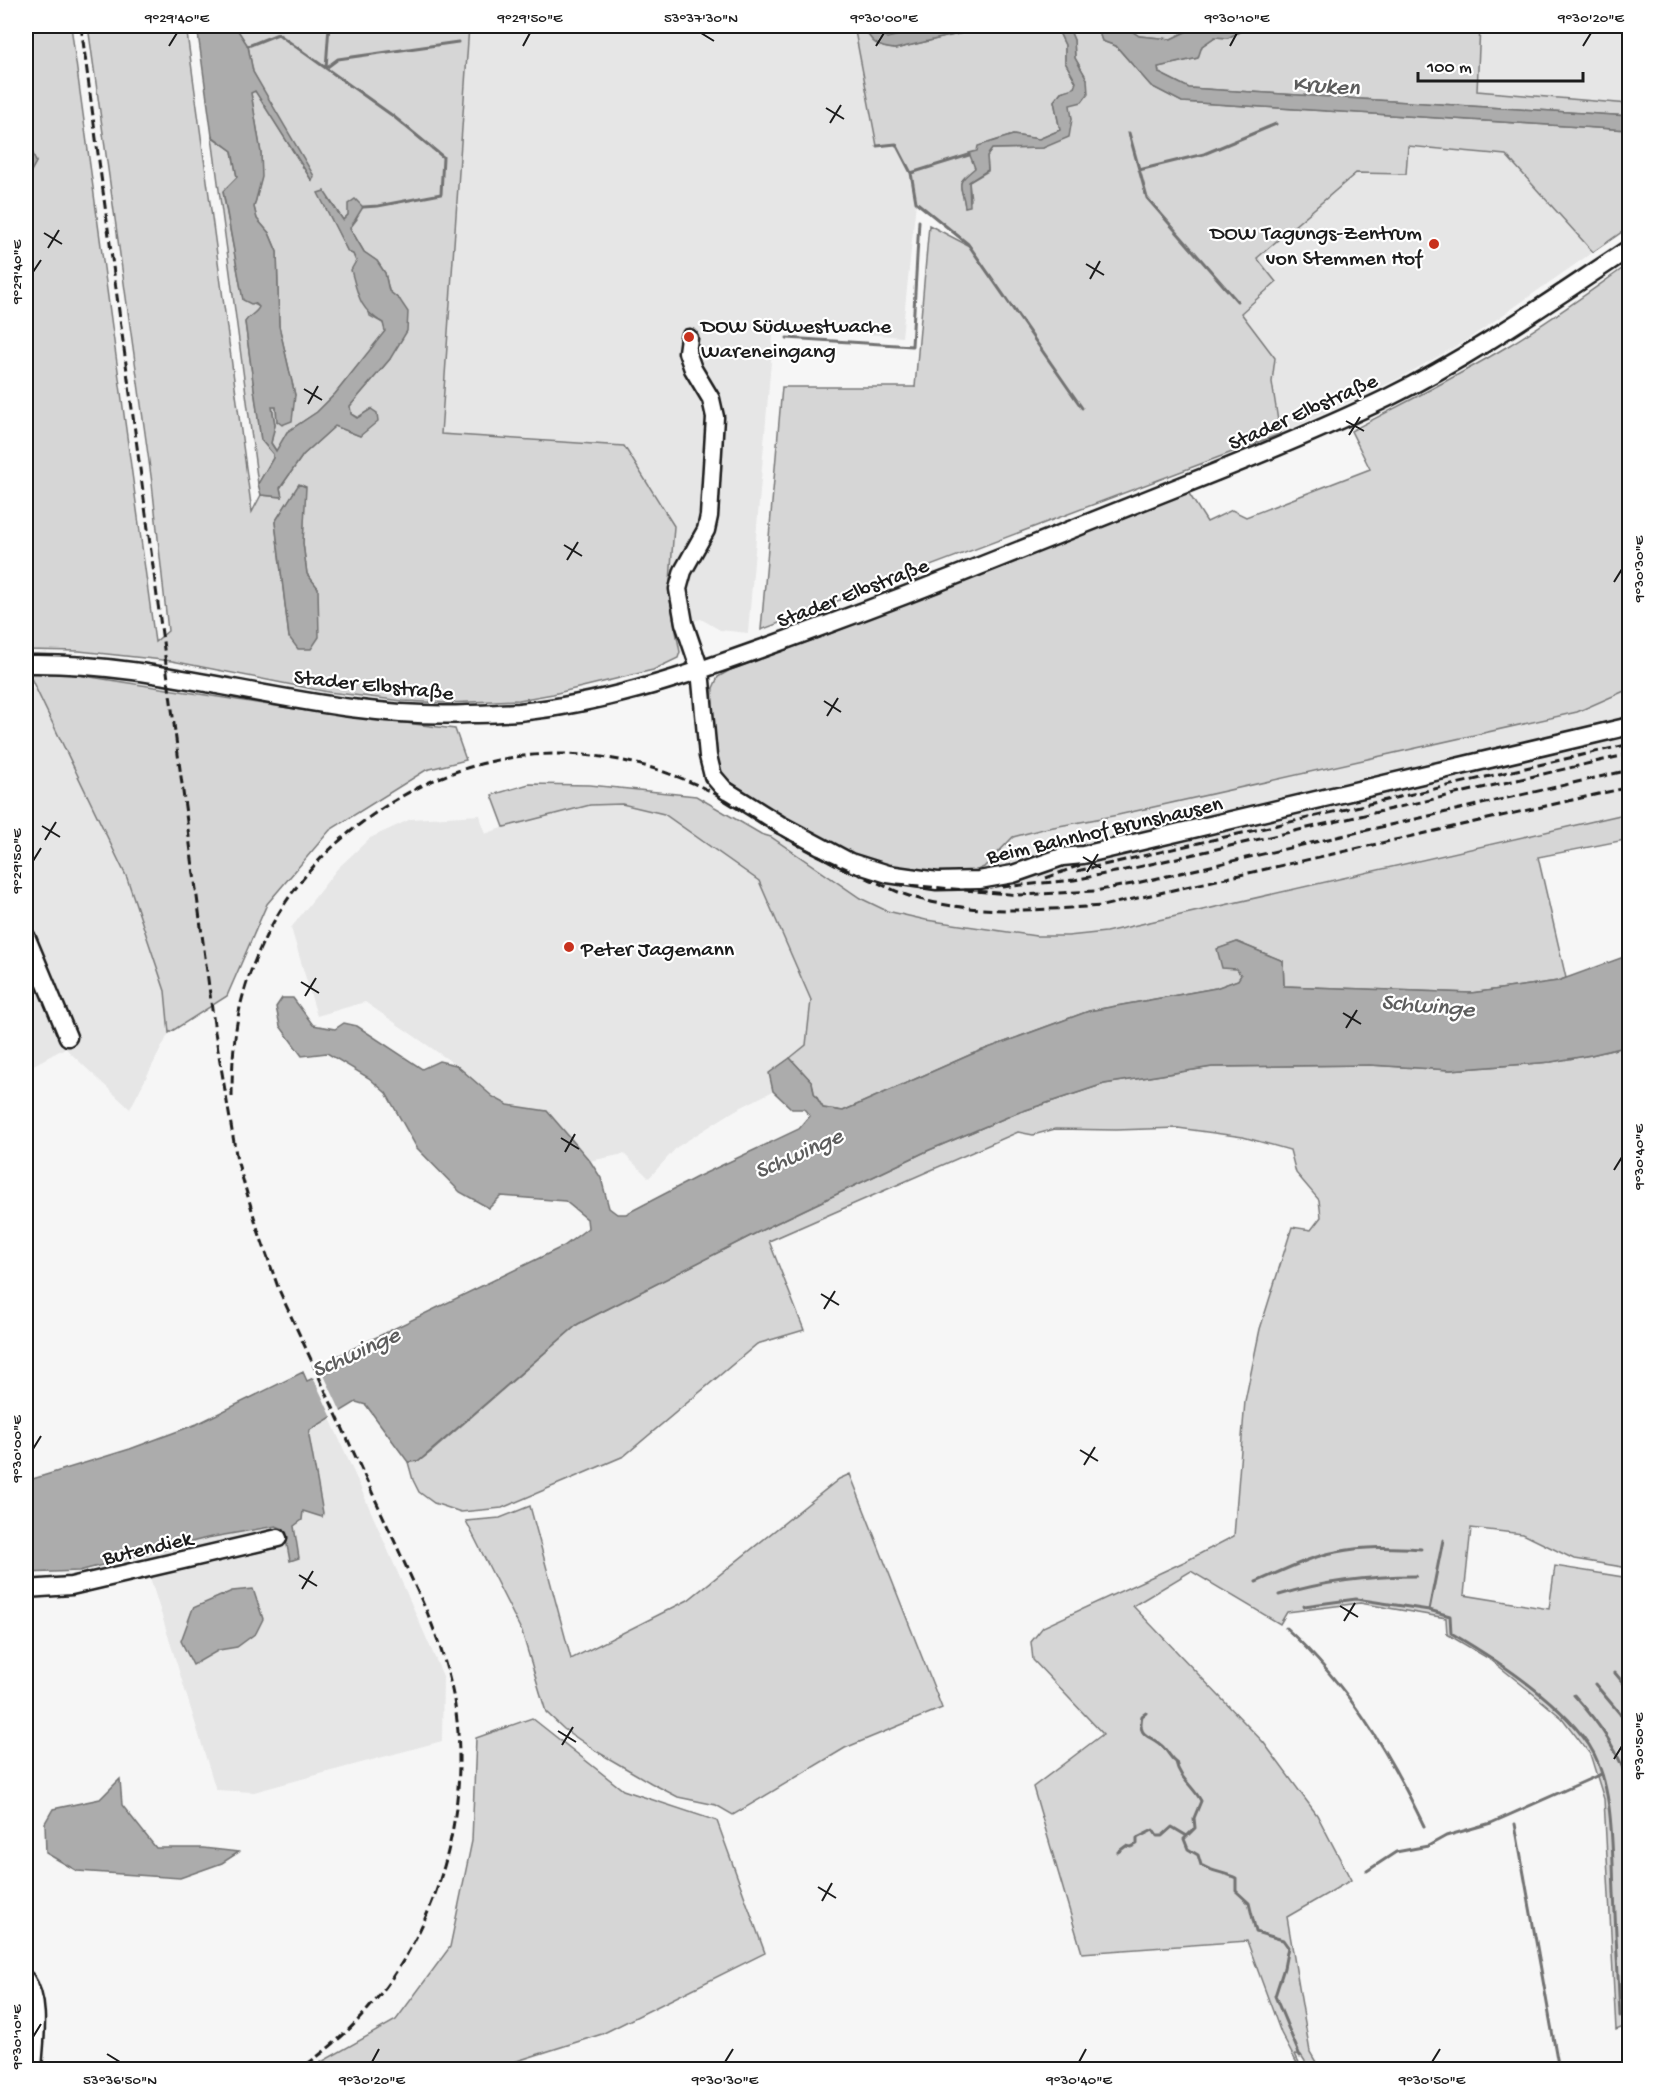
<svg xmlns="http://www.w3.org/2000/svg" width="1655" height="2095" font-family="'Gochi Hand',sans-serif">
<rect width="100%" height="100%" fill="#f6f6f6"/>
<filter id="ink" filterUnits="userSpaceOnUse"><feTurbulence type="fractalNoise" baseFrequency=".0167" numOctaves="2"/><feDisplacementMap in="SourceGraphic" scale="12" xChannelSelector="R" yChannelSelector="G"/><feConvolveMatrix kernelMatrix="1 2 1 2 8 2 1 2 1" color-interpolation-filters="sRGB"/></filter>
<g filter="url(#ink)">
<path fill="#e6e6e6" d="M469,26H854L877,145L896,144L911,173L916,202L902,337L774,326L748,633L720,630L701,619L423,688Z
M1480,26H1629V104L1476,91Z
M1407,146L1506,155L1593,252L1467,340L1398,379L1280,434L1272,382L1275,358L1241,313L1276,282L1257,258L1356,173H1406Z
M36,687L127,878L165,991L169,1033L130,1109L65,1048L26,1069V688Z
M1629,689V813L1106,932L1068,936H1036L926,920L887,911L860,898L771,837L785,818L984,867L1013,837L1043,829L1118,815L1577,712Z
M622,804L664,814L759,881L811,1000L806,1045L770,1073L773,1091L734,1111L677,1147L649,1178L624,1154L590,1161L547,1111L508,1105L493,1097L456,1065L365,1002L317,1016L291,928L337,869L370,838L411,819L480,815L485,834L504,827L590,805Z
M330,1418L443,1676L442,1741L254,1792L216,1790L143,1555L207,1538L276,1526L283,1529L290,1560L294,1526L303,1511L323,1506L319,1496L309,1436L310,1430Z"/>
<path fill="#d6d6d6" stroke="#797979" stroke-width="1.5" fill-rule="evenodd" d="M26,26H71L155,642L168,631L152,483L88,26H186L252,512L261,495L282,497L280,488L303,455L335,426L360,436L371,409L358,418L351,414L350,406L390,359L400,300L389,291L385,273L377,261L364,252L350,228L357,219L348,215L343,220L324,192L319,193L348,252L353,254L356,261L370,316L383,323L386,331L335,394L317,412L287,432L277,452L271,443L275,425L272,406L276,407L277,421L295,395L279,326L277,252L269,233L257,219L254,207L261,179V153L251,93L255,90L312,181L253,72L248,46L235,26H469L441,434L624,446L674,526L669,595L680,652L678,658L653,670L553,694L519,700L447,703L403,701L328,692L172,661L79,651L26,650V180L36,162L26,135ZM299,485L305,487L303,543L307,574L318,588L289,637L275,522Z
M854,26H865C870,42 879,48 895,49L992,26H1056L1065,45V62L1076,82L1074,88L1061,92L1054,101L1060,130L1039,139L1013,135L979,146L974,163L975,169C953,185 962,184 965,206L971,200L969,182L988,171L987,156L992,149L1043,148L1072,119L1069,105L1087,79L1075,58L1074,40L1068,26H1097L1102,41L1116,46L1151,86L1182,102L1629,130V227L1593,252L1506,155L1408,146L1406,174L1356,173L1257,258L1276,282L1241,313L1275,358L1272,382L1280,434L761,630L782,387H915L929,225L971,247L916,202L911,173L896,144L877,146Z
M879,26H940L887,38L880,33Z
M1124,26H1198L1171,39L1139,36Z
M1250,26H1480L1477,91L1629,104V116L1189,88L1159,73L1158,67L1197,58L1202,46L1215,37L1228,38Z
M212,137L232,151L237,177L223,192L243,299L260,307C256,314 249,315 245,322L261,440L273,454V458L258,484Z
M1629,264V689L1577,712L1118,815L1043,829L1013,837L984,867L975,871L948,874L884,864L843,851L785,818L739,789L724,776L717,762L712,709L713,688L718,677L730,670L829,634L1188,492L1207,522L1232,510L1246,517L1370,469L1351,431C1404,403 1457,377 1508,346C1550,321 1589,292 1629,264Z
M27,670L65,673L314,712L455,729L466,760L426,770L330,830L267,904L227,996L169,1033L165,991L127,878Z
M529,784L590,785L696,796L761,834L771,837L860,898L887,911L926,920L1036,936H1068L1106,932L1629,813L1630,839L1538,857L1566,978L1558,981L1471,993L1284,986L1283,961L1237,942L1218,949L1242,975L1238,980L1216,988L1089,1011L972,1054L843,1111L823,1108L814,1093L812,1082L790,1058L806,1045L811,1000L759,881L664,814L622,804L590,805L504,827L492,795Z
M1629,1046V1568L1574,1559L1523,1534L1471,1528L1464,1595L1549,1609L1555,1566L1629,1578V2025L1616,2030L1604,1799L1590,1754L1562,1718L1531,1692L1491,1660L1447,1634L1446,1618L1360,1603L1287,1612L1280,1624L1191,1571L1133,1606L1264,1743L1317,1815L1351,1880L1287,1917L1310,2052L1320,2069H1310L1301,2055L1295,2054L1302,2069H1300L1281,2033L1247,1941L1082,1953L1033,1787L1103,1734L1033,1660L1031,1642L1043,1627L1186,1561L1234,1536L1245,1401L1260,1329L1292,1227L1311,1230L1321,1217L1319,1200L1296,1173L1290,1150L1243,1137L1178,1128L1116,1130L1055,1129L1033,1135L1018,1132L769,1241L804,1330L757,1344L624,1456L502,1508L461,1512L434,1503L419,1492L413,1480L408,1462L419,1461L431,1452L578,1324L766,1228L927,1151L1017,1113L1104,1084L1212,1067L1370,1065L1450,1070L1551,1062L1591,1055Z
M850,1474L942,1708L845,1748L733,1815L716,1805L678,1797L651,1783L596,1751L564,1729L546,1712L522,1632L466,1521L500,1518L530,1506L571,1659L688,1600L839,1479Z
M532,1718L623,1790L717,1821L765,1953L602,2034L492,2069H309L396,2020L450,1947L472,1841L476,1738Z"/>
<path fill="#acacac" stroke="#727272" stroke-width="1.5" d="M197,26H235L248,46L253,72L314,176L312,181L255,91L251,93L261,153L262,177L254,207L257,219L269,233L277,252L279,326L295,395L292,421L282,425L277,421L276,407H272L275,425L271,443L276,451L287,432L317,412L335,394L385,331L383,323C359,309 358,295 351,270L356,261L353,254L348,252L318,193L324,191L343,220L348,215V204L355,199L363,207L350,228L364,252L377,261L385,273L389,291L400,300L408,312L407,331L390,359L350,406L351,414L357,418L371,409L377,413L378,421L360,436L335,426L303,455L280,488L282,497L261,495L258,484L273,458V454L261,440L245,322C249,315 256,314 259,307L255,303L251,304L243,300L223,191L237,177L232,151L212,136Z
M865,26H879L880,33L887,38L940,26H992L895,49C879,48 869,42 865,26Z
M1056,26H1068L1074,40L1075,58L1087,79L1088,94L1082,102L1070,105L1072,119L1069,137L1043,148L992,149L987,156L988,170L969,182L970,206L965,207C962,183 953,186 975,168L969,153L977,151L978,146L1013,135L1039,139L1060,130L1054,101L1061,92L1074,88L1076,82L1065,62V45Z
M1097,26H1124L1139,36L1171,39L1198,26H1250L1228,38L1215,37L1202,46L1198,58L1158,67L1159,73L1189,88L1629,116V130L1182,102L1151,86L1116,46L1102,41Z
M26,135L36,162L26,180Z
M299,484L306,487L303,543L307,574L318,588L319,637L311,649H298L289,637L275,522Z
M1237,942L1283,961L1284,986L1471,993L1558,981L1629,955V1046L1591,1055L1551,1062L1450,1070L1370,1065L1212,1067L1104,1084L1017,1113L927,1151L766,1228L578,1324L419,1461L408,1462L366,1405L356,1402L310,1430L309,1436L323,1513L322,1517L303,1511L302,1520L294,1526L299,1558L290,1561L284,1529L276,1526L207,1538L79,1571L26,1573V1481L130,1449L197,1424L303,1372L307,1381L329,1371L325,1362L564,1246L588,1228L587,1219L565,1201L501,1196L489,1208L460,1192L417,1148L386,1093L369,1078L327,1053L302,1056L280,1026L276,1007L282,998H293L313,1025L335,1029L344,1023L357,1026L422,1069L439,1061L456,1065L493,1097L508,1105L547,1111L590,1161L601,1178L609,1208L617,1214H626L697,1177L799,1129L810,1116L804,1109H792L773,1091L769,1073L790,1058L812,1082L814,1093L823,1108L843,1111L972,1054L1089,1011L1216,988L1238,980L1241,975L1236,969L1222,968L1217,949Z
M253,1589L263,1619L256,1633L237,1647L219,1650L193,1665L181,1641L193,1608L232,1591Z
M120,1779L122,1805L156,1848H203L239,1852L222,1863L180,1878L77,1871L46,1853L45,1823L53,1809L100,1799Z"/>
<path fill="#f6f6f6" d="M322,1371L342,1414L333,1420L312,1375Z"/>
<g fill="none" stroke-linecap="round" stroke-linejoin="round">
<path stroke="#727272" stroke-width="3" d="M329,26L326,68L338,59L458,42
M248,46L278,34L393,116L443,157L441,194L378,206L363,207
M1129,133L1147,198L1237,301
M877,146L896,144L911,173L969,155
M1139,170L1204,154L1276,124
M911,173L916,202L968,244L1082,408
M787,338L912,346L919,221
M1256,1582C1282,1571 1309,1557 1336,1552C1365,1546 1392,1547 1421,1549
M1279,1595C1325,1581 1369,1576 1416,1576
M1304,1606L1356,1599L1429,1610L1450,1616L1451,1633C1497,1660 1559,1700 1589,1745C1614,1783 1612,1848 1614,1893C1616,1934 1618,1975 1620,2016
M1429,1610L1443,1540
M1286,1628C1348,1685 1388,1751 1424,1826
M1615,1673L1630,1691
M1595,1684L1621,1715L1630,1729
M1574,1695C1599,1723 1622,1754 1630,1791
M1146,1713L1142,1716C1137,1739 1151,1734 1164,1748C1169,1753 1170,1758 1176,1762C1179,1778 1194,1787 1201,1801L1194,1818L1195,1828L1184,1839L1188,1849L1198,1855L1201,1865C1212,1872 1224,1872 1236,1878V1891L1249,1903L1256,1932L1283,1940L1288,1947L1284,1968L1275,1996L1300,2056
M1515,1824L1559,2070
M1118,1852L1126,1846L1131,1847L1137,1844V1838L1153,1830L1157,1836H1162L1172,1827L1187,1836
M1367,1871L1396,1852L1428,1846L1446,1836L1491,1823L1601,1774"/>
<g stroke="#1c1c1c" stroke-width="21">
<path id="minor" d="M689,338L687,352L693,369L711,399L715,417L709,516L706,530L683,571L678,589L684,623L700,670L708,756L713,776L725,790L779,824L850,862L888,874L937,881L979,880L1013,874L1062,857L1083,855L1630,726
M26,664C175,661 318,721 468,714C485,714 502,713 519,712C599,704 677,679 752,652C819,628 886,603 952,577C1024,548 1096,520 1168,491C1242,462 1317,432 1389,397C1474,355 1551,300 1630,248
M26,936L68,1037
M26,1589L71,1586L278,1538
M26,1980C42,2004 34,2042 33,2070"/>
</g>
<use href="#minor" stroke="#fff" stroke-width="16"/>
<path stroke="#1c1c1c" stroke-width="3" stroke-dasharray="9 4.5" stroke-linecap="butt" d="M81,26L215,1032L237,1160L258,1230L279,1290L427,1612C441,1647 453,1683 457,1721C471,1853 412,1997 298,2070
M1077,871L1630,744
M1046,878L1083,864
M897,884L1020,895L1095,891L1132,884L1630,770
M1002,887L1074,880L1125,870L1630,754
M232,1097C232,1062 234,1026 244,992C260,936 293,882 337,843C444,748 578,727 708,790C731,801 752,818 774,831C804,850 836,864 869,879C882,884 896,892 909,896C973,916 1037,910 1102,906L1630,787"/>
</g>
</g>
<path fill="none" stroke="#1c1c1c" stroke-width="2" d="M701,33L714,41M169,46L177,33M523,46L530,33M876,46L884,33M1230,46L1237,33M1583,46L1591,33M826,108L844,119M830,123L841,105M44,233L62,244M48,248L59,230M1086,264L1104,275M33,272L41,260M1090,279L1100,261M304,389L322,400M308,404L318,386M1346,421L1364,431M1349,435L1360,417M564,545L582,556M567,560L578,542M1614,582L1622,569M824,701L841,712M827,716L838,698M42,826L60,837M45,840L56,822M1083,857L1101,868M33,861L41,848M1087,872L1098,854M301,982L319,993M305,996L316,978M1343,1013L1361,1024M1346,1028L1357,1010M561,1138L579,1149M565,1152L575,1134M1614,1170L1622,1157M821,1294L839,1305M824,1309L835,1291M33,1449L41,1436M1080,1450L1098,1461M1084,1465L1095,1447M299,1575L317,1586M302,1589L313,1571M1340,1606L1358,1617M1344,1621L1355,1603M558,1731L576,1742M562,1745L573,1727M1614,1759L1622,1746M818,1887L836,1898M822,1901L832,1883M33,2037L41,2024M107,2054L120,2062M372,2062L379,2049M725,2062L733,2049M1079,2062L1086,2049M1432,2062L1440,2049"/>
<g fill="#c8321e" stroke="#fff" stroke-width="2">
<circle cx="1434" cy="244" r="6"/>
<circle cx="689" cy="337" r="6"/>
<circle cx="569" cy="947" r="6"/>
</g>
<g text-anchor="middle" stroke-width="4.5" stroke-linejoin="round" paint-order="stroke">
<g font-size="22" fill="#1c1c1c" stroke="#fff" text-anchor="start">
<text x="1422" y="239" text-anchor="end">DOW Tagungs-Zentrum<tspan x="1422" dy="25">von Stemmen Hof</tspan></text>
<text x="701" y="332">DOW Südwestwache<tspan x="701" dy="25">Wareneingang</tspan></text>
<text x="581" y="955">Peter Jagemann</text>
</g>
<g font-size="22" fill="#1c1c1c" stroke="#fff">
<text transform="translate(1302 410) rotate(-24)" y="8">Stader Elbstraße</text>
<text transform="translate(852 591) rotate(-21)" y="8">Stader Elbstraße</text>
<text transform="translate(374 683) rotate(6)" y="8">Stader Elbstraße</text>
<text transform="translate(1104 828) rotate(-13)" y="8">Beim Bahnhof Brunshausen</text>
<text transform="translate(147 1546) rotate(-13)" y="8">Butendiek</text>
</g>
<g font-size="24" font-style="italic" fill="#5d5d5d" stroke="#fff">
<text transform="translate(1326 84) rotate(4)" y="8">Kruken</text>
<text transform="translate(1428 1004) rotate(5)" y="8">Schwinge</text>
<text transform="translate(798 1152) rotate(-24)" y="8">Schwinge</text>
<text transform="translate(355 1351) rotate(-24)" y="8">Schwinge</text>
</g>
</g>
<rect width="1655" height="2095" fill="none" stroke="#fff" stroke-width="66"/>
<path d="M1418 72v9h165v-9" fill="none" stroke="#1c1c1c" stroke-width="3"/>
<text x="1427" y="72" font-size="18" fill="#1c1c1c" stroke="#ffffff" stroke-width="4.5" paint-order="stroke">100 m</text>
<rect x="33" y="33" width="1589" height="2029" fill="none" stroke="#1c1c1c" stroke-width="2"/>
<g font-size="15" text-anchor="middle" fill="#1c1c1c">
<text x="177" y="22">9°29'40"E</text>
<text x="530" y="22">9°29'50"E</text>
<text x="701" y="22">53°37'30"N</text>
<text x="884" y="22">9°30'00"E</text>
<text x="1237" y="22">9°30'10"E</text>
<text x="1591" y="22">9°30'20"E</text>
<text transform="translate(16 272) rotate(-90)" y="5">9°29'40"E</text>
<text transform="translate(1638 569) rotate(-90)" y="5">9°30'30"E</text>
<text transform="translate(16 861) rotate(-90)" y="5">9°29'50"E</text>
<text transform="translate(1638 1157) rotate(-90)" y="5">9°30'40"E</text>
<text transform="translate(16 1449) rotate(-90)" y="5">9°30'00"E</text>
<text transform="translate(1638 1746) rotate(-90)" y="5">9°30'50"E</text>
<text transform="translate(16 2037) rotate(-90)" y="5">9°30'10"E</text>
<text x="120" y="2084">53°36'50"N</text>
<text x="372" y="2084">9°30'20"E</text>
<text x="725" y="2084">9°30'30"E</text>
<text x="1079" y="2084">9°30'40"E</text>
<text x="1432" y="2084">9°30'50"E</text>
</g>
</svg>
